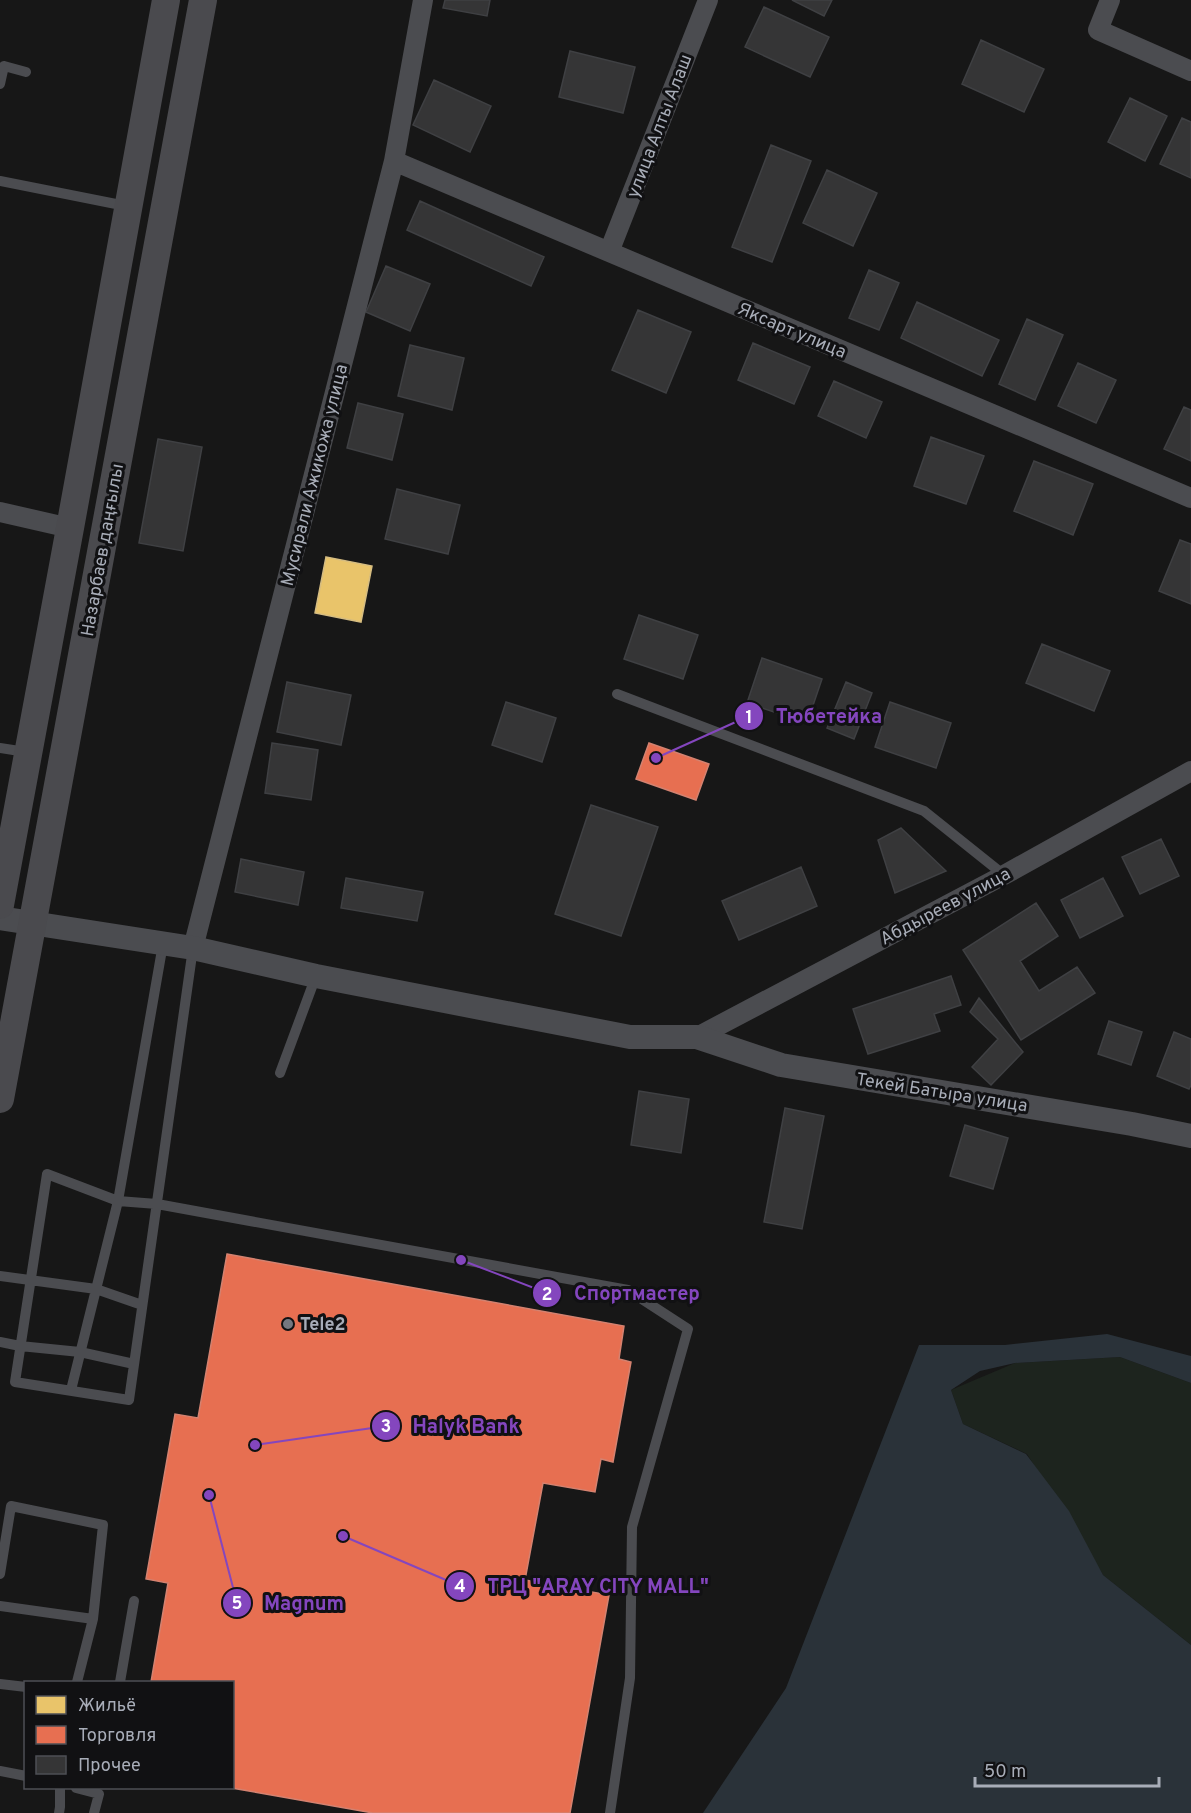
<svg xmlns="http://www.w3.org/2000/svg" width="1191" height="1813" font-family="Overpass,sans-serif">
<rect width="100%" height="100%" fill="#171717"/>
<path fill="#1d241e" d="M1120,1357L1191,1383V1645L1103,1575L1027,1454L963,1424L951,1390L1015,1363Z"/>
<path fill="#2a3239" d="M1107,1334L1191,1356V1383L1120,1357L1015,1363L980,1371L951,1390L963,1424L1026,1454L1069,1511L1103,1575L1191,1645V1813H703L786,1688L919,1345H1005Z"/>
<path fill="#e9c46a" stroke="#d6bd81" stroke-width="1.5" d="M326,557L372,566L361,622L315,613Z"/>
<path fill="#e76f51" stroke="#d48270" stroke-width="1.5" d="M649,743L709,764L696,800L636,779Z
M227,1254L624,1326L619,1359L631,1362L613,1462L601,1459L595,1492L543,1483L525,1580L609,1595L570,1813H373L232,1788V1682H151L168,1583L146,1579L175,1414L198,1418Z"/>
<path fill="#353536" stroke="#3f4043" stroke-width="1.5" d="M445,0H490L487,16L443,8Z
M792,0H832L824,16Z
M764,7L829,37L810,77L745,47Z
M981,40L1044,69L1024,112L962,84Z
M570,51L635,67L623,113L559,97Z
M434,80L491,106L470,152L413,125Z
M1130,98L1167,116L1145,161L1108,142Z
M1182,118L1191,122V178L1160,164Z
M771,145L811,161L772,262L732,247Z
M827,170L877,193L853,246L803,223Z
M420,201L544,257L531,286L407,230Z
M386,266L430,284L410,331L366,312Z
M869,270L899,283L879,330L849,318Z
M917,302L999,340L982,376L901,338Z
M638,310L691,332L666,393L612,370Z
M1027,319L1063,335L1035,400L999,384Z
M753,343L810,367L794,404L738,380Z
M410,345L464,358L452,410L398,396Z
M1078,363L1116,380L1096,423L1058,406Z
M834,381L882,402L866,438L818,416Z
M358,403L403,414L392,460L347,448Z
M1184,407L1191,410V461L1164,449Z
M931,437L984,456L966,504L914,486Z
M158,439L202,447L183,551L139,543Z
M1034,461L1093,484L1073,535L1014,511Z
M397,489L460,505L448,554L385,539Z
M1180,540L1191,544V604L1159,591Z
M639,615L698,635L683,679L624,659Z
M1042,644L1110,671L1094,711L1026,683Z
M762,658L822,679L807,723L747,703Z
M287,682L351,695L341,745L277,732Z
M846,682L872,693L854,739L827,728Z
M506,702L556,718L542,762L492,745Z
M890,702L951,723L936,768L875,747Z
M272,743L318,750L311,800L265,793Z
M591,805L658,827L621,936L555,914Z
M901,828L946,871L895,893L878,840Z
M1161,839L1179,876L1140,894L1122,857Z
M241,859L304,872L298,905L235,892Z
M801,867L817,906L739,940L722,901Z
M346,878L423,892L417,921L341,908Z
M1103,878L1123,916L1080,938L1061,900Z
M1036,903L1058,936L1020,961L1039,991L1077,967L1095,993L1021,1040L963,950Z
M951,976L961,1005L934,1014L940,1031L868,1054L853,1009Z
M979,998L1023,1052L991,1085L972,1067L998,1039L970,1012Z
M1109,1021L1142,1032L1131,1065L1098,1054Z
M1174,1032L1191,1039V1085L1189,1089L1157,1076Z
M639,1091L689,1099L681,1153L631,1145Z
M785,1108L824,1116L802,1229L764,1222Z
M965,1125L1008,1138L993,1189L950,1176Z"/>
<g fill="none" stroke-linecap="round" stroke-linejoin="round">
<path stroke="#4b4c50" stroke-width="10" d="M0,84L4,66L26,72
M0,181L126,206
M617,694L924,811L1004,875
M0,748L26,752
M163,944L118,1201L47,1174L15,1382L129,1400L193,948
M280,1073L316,976
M0,1276L96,1289L142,1305
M0,1342L20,1346L80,1352L134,1364
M71,1390L118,1201L157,1204L628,1290L688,1329L632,1527L630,1678L610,1813
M0,1574L11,1506L103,1525L93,1619L77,1682
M0,1606L93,1619
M120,1682L134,1601
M0,1684L26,1687
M0,1771L26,1776
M76,1788L99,1794L94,1813
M59,1813L60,1807V1788"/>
<path stroke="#4b4c50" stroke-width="20" d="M1110,0L1098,30L1191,71
M394,161L1191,498
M609,252L708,0
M0,512L70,528
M193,948L394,161L423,0
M697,1037L1004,875L1191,771"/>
<path stroke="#4b4c50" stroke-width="24" d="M0,918L193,948L316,976L630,1037H697L781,1065L1132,1124L1191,1136"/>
<path stroke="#4a4a4e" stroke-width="28" d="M0,905L70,528L166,0
M0,1099L203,0"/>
</g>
<circle fill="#757880" stroke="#111113" stroke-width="2" cx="288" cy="1324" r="6"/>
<g text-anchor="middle" stroke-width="6" stroke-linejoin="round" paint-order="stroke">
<g font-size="18" fill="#a8adb8" stroke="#111113">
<text transform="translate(659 126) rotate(-69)" y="6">улица Алты Алаш</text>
<text transform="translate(792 330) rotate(23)" y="6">Яксарт улица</text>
<text transform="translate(314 475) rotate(-76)" y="6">Мусирали Ажикожа улица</text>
<text transform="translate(102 550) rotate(-80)" y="6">Назарбаев даңғылы</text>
<text transform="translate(945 906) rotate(-28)" y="6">Абдыреев улица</text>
<text transform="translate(942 1092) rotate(9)" y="6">Текей Батыра улица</text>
</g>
<g font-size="18" font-weight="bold" fill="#a8adb8" stroke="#111113" text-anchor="start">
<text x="300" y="1330">Tele2</text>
</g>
</g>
<path fill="none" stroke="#8446be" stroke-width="2" d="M656 758L749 716M461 1260L547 1293M255 1445L386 1426M343 1536L460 1586M209 1495L237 1603"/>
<g fill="#8446be" stroke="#111113" stroke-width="2">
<circle cx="656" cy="758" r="6"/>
<circle cx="461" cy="1260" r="6"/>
<circle cx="255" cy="1445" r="6"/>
<circle cx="343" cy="1536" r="6"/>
<circle cx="209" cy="1495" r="6"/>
<circle cx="749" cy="716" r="15"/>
<circle cx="547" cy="1293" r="15"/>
<circle cx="386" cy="1426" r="15"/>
<circle cx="460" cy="1586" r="15"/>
<circle cx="237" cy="1603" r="15"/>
</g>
<g font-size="18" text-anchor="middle" font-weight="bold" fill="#fff">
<text x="749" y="723">1</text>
<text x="547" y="1300">2</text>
<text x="386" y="1432">3</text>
<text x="460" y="1592">4</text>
<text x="237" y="1609">5</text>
</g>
<g font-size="20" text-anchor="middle" font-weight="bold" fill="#8446be" stroke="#111113" stroke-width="6" stroke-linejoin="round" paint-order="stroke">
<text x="829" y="723">Тюбетейка</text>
<text x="637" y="1300">Спортмастер</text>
<text x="466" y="1433">Halyk Bank</text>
<text x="598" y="1593">ТРЦ "ARAY CITY MALL"</text>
<text x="304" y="1610">Magnum</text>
</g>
<rect x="24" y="1681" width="210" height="108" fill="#111113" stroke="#4d4f55" stroke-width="1.5"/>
<rect x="36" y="1696" width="30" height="18" fill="#e9c46a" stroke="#4d4f55" stroke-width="1.5"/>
<text x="78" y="1711" font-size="18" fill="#a8adb8">Жильё</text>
<rect x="36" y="1726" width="30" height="18" fill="#e76f51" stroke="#4d4f55" stroke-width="1.5"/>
<text x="78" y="1741" font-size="18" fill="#a8adb8">Торговля</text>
<rect x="36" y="1756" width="30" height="18" fill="#353536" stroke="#4d4f55" stroke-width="1.5"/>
<text x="78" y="1771" font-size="18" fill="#a8adb8">Прочее</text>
<path d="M975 1777v9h184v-9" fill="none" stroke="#a8adb8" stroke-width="3"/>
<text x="984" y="1777" font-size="18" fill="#a8adb8" stroke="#111113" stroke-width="4.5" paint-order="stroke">50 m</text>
</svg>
